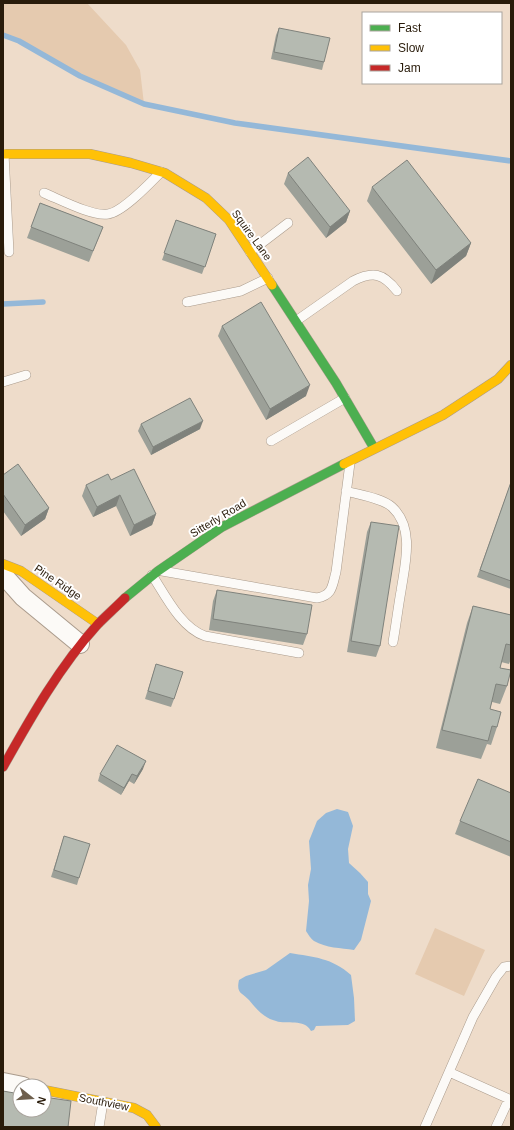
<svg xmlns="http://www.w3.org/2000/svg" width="514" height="1130" font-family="Arial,sans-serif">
<rect width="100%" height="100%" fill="#eedcca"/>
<path fill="#e5caaf" d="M3,3H87L126,45L140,70L144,104L70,70L19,41L3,35Z
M435,928L485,950L464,996L415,974Z"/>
<path fill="#94b8d8" d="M337,809L348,812L353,826L348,849L349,863L360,873L368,882V894L371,901L361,940L354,950C341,948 326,948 314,941C311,939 308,934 306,931L309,901L308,885L311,869L309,841L317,821L326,813Z
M290,953C314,957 332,958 351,975L354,998L355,1021L348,1025L316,1026L314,1030L311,1031C304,1018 287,1025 276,1021C264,1018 257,1010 249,1000C242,992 236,994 239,980L246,976L266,970Z"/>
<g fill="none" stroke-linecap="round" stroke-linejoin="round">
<path stroke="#94b8d8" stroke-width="5.5" d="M3,35L19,41L80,76L144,104L235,123L511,161
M3,304L43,302"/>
<g stroke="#aa9b8c" stroke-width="10">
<path id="lane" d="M4,154L9,252
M44,193C59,199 93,217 108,214C123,212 150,183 161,172
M250,252L288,223
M187,302L241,291L268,278
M296,321L353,281C373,271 383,273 397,291
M3,382L26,375
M271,441L345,398
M346,491C360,495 382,498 392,507C415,528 405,564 401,591C398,608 396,625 393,642
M162,571L317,598C333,595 332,586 336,572L350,463
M152,575C165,595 181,628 205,636L299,653
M449,1072L509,1099L496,1127
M99,1127L103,1102
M425,1127L473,1017L496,977L504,967L511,966"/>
</g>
<g stroke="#aa9b8c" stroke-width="20">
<path id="street" d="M3,571L6,578L23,597L80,644
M3,1082L23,1086"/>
</g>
<g stroke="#aa9b8c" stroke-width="10">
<path id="fast" d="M272,285L336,383L374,448
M125,598L158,571L222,527L344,464"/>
</g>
<g stroke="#aa9b8c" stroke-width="10">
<path id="slow" d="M3,154H90L131,163L165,173L206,198L229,220L272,285
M344,464L443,415L498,379L511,365
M3,564L21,571L98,624
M44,1090L134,1108L147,1115L156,1127"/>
</g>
<g stroke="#aa9b8c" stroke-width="10">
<path id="jam" d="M3,767C31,717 60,666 98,624C107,615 116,607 125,598"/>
</g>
<use href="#lane" stroke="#fcfaf7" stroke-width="9"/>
<use href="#street" stroke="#fcfaf7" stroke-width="18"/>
<use href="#fast" stroke="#4caf50" stroke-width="9"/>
<use href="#slow" stroke="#ffc107" stroke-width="9"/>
<use href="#jam" stroke="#c62828" stroke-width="9"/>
</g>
<path fill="#9ca098" d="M279,28L324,62L322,70L271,59L276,35Z
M288,173L350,211L346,222L326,238L284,184Z
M372,187L471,243L466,256L431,284L367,201Z
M40,203L103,227L89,262L27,238Z
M176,220L216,234L202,274L162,260Z
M222,326L306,396L266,420L218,336Z
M141,424L200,429L151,455L138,431Z
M3,475L49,508L45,519L21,536L3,511Z
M111,480L156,514L152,525L130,536L116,506L93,517L82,496L86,485Z
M511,482V589L477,577Z
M371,522L380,646L376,657L347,652L367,532Z
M217,590L307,634L303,645L209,630L213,601Z
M473,606L511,615V659L509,664L501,662L500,668L507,686L500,704L492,702L490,709L497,727L491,745L487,744L481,759L436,748L467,623Z
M156,664L174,699L171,707L145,699Z
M143,769L134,784L129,781L121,795L98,781L100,774Z
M511,793V857L455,834L460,821Z
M64,836L79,878L77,885L51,877Z"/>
<path fill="#7f827c" d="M350,211L346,222L326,238L330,227Z
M471,243L466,256L431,284L436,270Z
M310,385L306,396L266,420L270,409Z
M203,421L200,429L151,455L153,447Z
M120,495L116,506L93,517L97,507Z
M49,508L45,519L21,536L25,525Z
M156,514L152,525L130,536L134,525Z
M146,761L143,769L134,784L137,776Z
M132,774L129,781L121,795L124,788Z"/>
<path fill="#b5bab1" stroke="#7f827c" d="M279,28L330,38L324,62L274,52Z
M308,157L350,211L330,227L288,173Z
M407,160L471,243L436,270L372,187Z
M40,203L103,227L93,251L31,227Z
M176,220L216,234L205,267L164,253Z
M261,302L310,385L270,409L222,326Z
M190,398L203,421L153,447L141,424Z
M18,464L49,508L25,525L3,494V475Z
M134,469L156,514L134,525L120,495L97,507L86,485L108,474L111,480Z
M511,482V581L480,570Z
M371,522L399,526L380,646L351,641Z
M217,590L312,605L307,634L213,619Z
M473,606L511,615V645L506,644L500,668L511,670L507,686L496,684L490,709L501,712L497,727L492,726L488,741L442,730Z
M156,664L183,672L174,699L148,691Z
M117,745L146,761L137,776L132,774L124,788L100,774Z
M478,779L511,793V842L460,821Z
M64,836L90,844L79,878L54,870Z
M3,1091L20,1094V1110H44V1097L71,1101L68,1127H3Z"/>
<g text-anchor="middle" stroke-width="4" stroke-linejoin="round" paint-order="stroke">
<g font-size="11" fill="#291b0a" stroke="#fff">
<text transform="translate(252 235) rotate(54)" y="4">Squire Lane</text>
<text transform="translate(218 518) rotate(-31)" y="4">Sitterly Road</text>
<text transform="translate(58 582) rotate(34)" y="4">Pine Ridge</text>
<text transform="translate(104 1102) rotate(11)" y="4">Southview</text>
</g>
</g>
<rect width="514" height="1130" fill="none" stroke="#291b0a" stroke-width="8"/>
<rect x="362" y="12" width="140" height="72" fill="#ffffff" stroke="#a9a49d"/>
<rect x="370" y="25" width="20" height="6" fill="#4caf50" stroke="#a9a49d"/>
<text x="398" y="32" font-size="12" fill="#291b0a">Fast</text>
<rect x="370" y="45" width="20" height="6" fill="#ffc107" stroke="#a9a49d"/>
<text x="398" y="52" font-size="12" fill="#291b0a">Slow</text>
<rect x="370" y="65" width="20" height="6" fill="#c62828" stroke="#a9a49d"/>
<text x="398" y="72" font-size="12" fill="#291b0a">Jam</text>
<g transform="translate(32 1098) rotate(107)"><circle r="19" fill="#ffffff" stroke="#a9a49d"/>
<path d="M0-3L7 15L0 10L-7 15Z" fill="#6e5f4d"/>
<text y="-6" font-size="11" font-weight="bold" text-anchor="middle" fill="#291b0a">N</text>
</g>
</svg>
